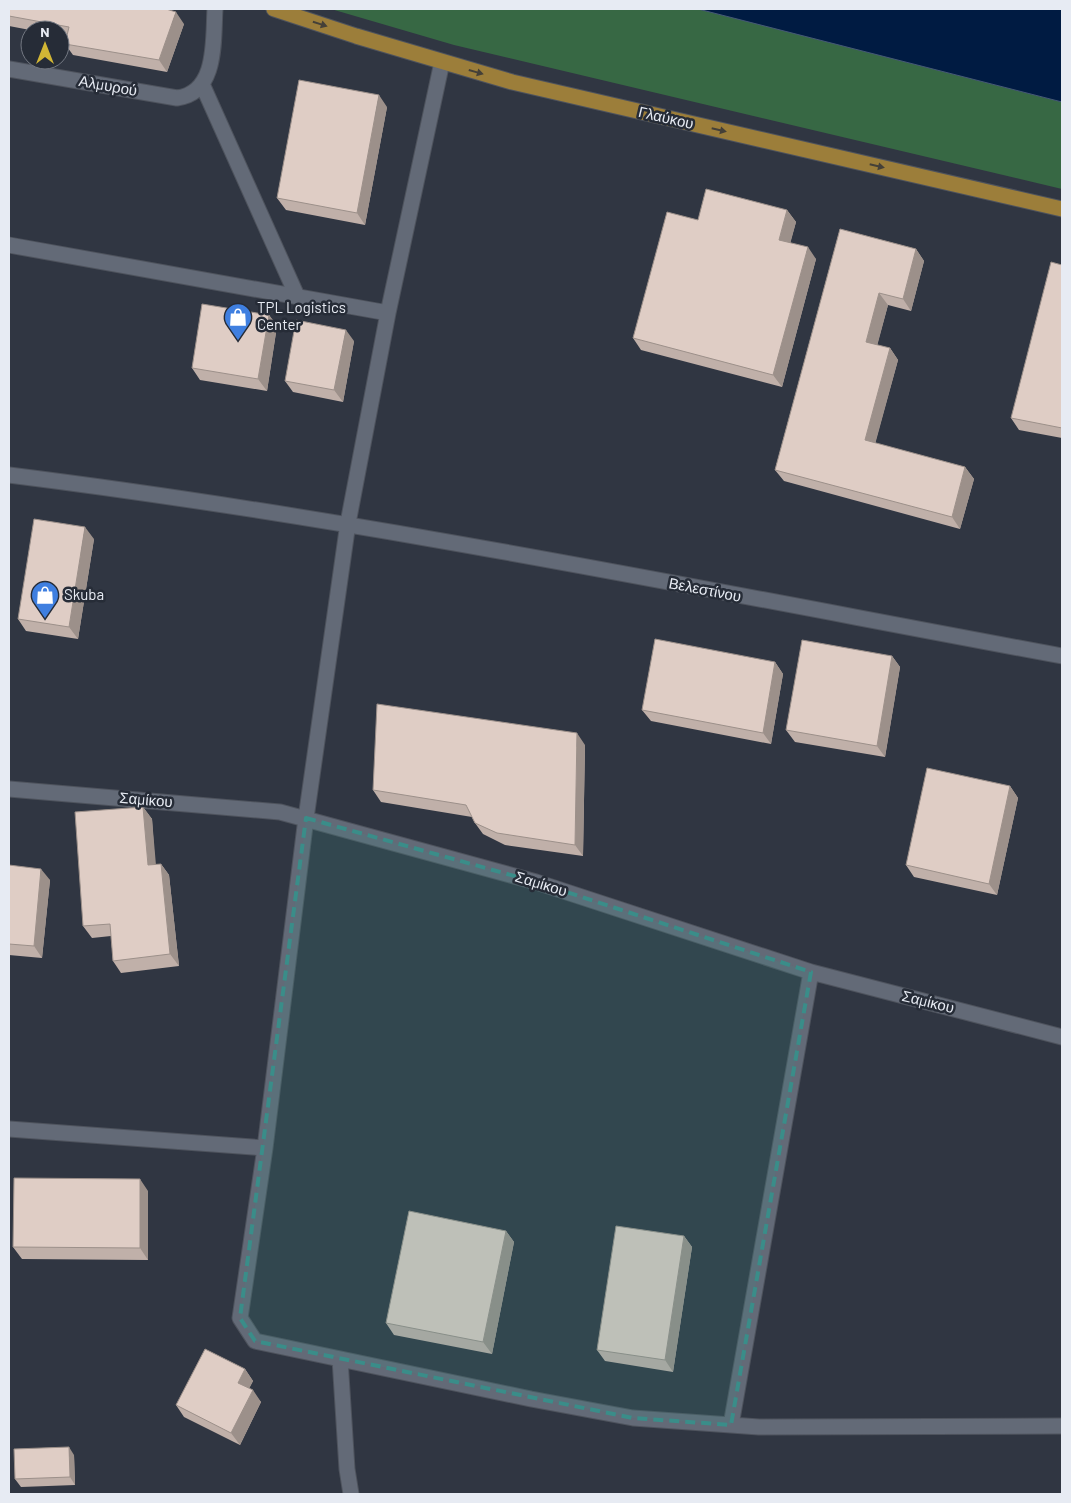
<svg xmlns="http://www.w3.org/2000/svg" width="1071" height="1503" font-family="Barlow,sans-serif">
<rect width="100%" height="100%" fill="#303642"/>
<path fill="#376844" d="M331,9H698L1062,102V189L454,45Z"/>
<path fill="#001b42" stroke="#455977" d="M698,9H1062V102Z"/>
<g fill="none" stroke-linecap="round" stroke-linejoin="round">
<g stroke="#4e535d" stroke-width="17">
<path id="minor" d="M442,62L388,313L348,523L306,818L265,1148L240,1318L255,1341L531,1399L633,1418L759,1427L1062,1426
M9,69L177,98C218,93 213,39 215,9
M202,84L297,296
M9,245L388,313
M9,475C362,519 712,591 1062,656
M9,789L280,812L536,882L811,972L1062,1037
M9,1129L265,1148
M340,1359L347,1469L351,1494
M731,1425L811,972"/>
</g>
<g stroke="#4e535d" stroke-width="17">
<path id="major" d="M274,9L356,36L512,82L1062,209"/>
</g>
<use href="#minor" stroke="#636a77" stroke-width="15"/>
<use href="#major" stroke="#9c7e3a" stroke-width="15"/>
</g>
<path fill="#c0b0a9" d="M9,9L184,24L167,72L73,55L65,44L67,37L60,36V30H30L9,26Z
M387,107L365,225L286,210L277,198Z
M787,210L796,222L790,243L816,259L782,387L641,350L633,338L698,220Z
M840,229L916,249L924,261L911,311L888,305L877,345L890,348L898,360L875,443L965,467L974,479L960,529L784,481L775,470Z
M1062,265V438L1019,430L1011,418Z
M269,315L277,326L267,391L200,380L192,368Z
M354,341L343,402L293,392L285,381Z
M94,539L78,639L26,631L18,619Z
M892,656L900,667L885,757L795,742L786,730Z
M775,662L783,674L771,744L651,721L642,710Z
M585,745L583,856L505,845L483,834L475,823L472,817L381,802L373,790Z
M1010,786L1018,798L997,895L914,877L906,865Z
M143,807L152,819L155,864H161L169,875L179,966L121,973L113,961L111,936L92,938L83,926Z
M9,865L50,880L42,958L9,955Z
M148,1191V1260L22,1259L13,1247Z
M506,1231L514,1242L492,1354L394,1335L386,1323Z
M684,1236L692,1247L673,1372L605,1361L597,1350Z
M245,1369L253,1381L249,1388L261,1402L240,1445L184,1417L176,1405Z
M74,1455L75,1485L21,1487L15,1479Z"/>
<path fill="#9c908a" d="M176,12L184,24L167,72L159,60Z
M379,95L387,107L365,225L357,213Z
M787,210L796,222L788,252L779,240Z
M808,247L816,259L782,387L773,375Z
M916,249L924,261L911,311L903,299Z
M879,293L888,305L875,354L866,342Z
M269,315L277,326L267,391L258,379Z
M346,330L354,341L343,402L334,390Z
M890,348L898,360L873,452L865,440Z
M965,467L974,479L960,529L952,517Z
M85,527L94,539L78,639L69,627Z
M892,656L900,667L885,757L877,746Z
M775,662L783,674L771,744L763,733Z
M577,733L585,745L583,856L575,845Z
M1010,786L1018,798L997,895L989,884Z
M143,807L152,819L157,877L148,865Z
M161,864L169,875L179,966L170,954Z
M41,869L50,880L42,958L34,946Z
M140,1179L148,1191V1260L140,1248Z
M506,1231L514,1242L492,1354L483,1342Z
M684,1236L692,1247L673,1372L665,1360Z
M245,1369L253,1381L246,1395L238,1383Z
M253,1390L261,1402L240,1445L231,1433Z
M69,1447L74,1455L75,1485L70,1477Z"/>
<path fill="#dfcdc5" stroke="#9c908a" d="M9,9H166L176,12L159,60L65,44L69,27L9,16Z
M299,80L379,95L357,213L277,198Z
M706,189L787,210L779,240L808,247L773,375L633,338L667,212L698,220Z
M840,229L916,249L903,299L879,293L866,342L890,348L865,440L965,467L952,517L775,470Z
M1051,262L1062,265V428L1011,418Z
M202,304L269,315L258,379L192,368Z
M296,320L346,330L334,390L285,381Z
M34,519L85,527L69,627L18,619Z
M655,639L775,662L763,733L642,710Z
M802,640L892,656L877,746L786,730Z
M377,704L577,733L575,845L497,833L475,823L466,805L373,790Z
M927,768L1010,786L989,884L906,865Z
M143,807L148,865L161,864L170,954L113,961L110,924L83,926L75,812Z
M9,865L41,869L34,946L9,944Z
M14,1178L140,1179V1248L13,1247Z
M409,1211L506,1231L483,1342L386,1323Z
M616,1226L684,1236L665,1360L597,1350Z
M205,1349L245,1369L238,1383L253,1390L231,1433L176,1405Z
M69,1447L70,1477L15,1479L14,1449Z"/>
<defs><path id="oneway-solid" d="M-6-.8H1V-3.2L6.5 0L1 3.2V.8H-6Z" transform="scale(1.25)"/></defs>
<g fill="#444038">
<use href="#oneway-solid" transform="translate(320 24) rotate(18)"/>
<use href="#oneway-solid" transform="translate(476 72) rotate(16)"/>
<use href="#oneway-solid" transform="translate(719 130) rotate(13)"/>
<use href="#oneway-solid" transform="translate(877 166) rotate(13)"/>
</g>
<path fill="#3a8d89" fill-opacity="0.2" stroke="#3a8d89" stroke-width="4" stroke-dasharray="10 6" stroke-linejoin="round" d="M306,818L536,882L811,972L731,1425L633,1418L255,1341L240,1318Z"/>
<defs>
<g id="shop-pin" transform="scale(1.4375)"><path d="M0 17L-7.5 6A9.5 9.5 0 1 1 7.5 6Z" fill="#3f7fe0" stroke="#262c37"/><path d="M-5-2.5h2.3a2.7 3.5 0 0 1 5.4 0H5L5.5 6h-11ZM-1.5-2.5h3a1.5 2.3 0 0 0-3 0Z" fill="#fff"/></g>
</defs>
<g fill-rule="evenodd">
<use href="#shop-pin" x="238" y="317"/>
<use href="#shop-pin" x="45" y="595"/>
</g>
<g text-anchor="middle" stroke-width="5" stroke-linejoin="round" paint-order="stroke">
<g font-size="15" fill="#e7ebf3" stroke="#262c37">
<text transform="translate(108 86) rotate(10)" y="5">Αλμυρού</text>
<text transform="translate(666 118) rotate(13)" y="5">Γλαύκου</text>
<text transform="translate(705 590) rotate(11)" y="5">Βελεστίνου</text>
<text transform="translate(146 800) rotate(5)" y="5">Σαμίκου</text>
<text transform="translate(541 884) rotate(17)" y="5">Σαμίκου</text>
<text transform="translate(928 1002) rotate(14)" y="5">Σαμίκου</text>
</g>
<g font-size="15" fill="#e7ebf3" stroke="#262c37" text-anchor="start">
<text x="257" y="313">TPL Logistics<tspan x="257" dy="17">Center</tspan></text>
<text x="64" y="600">Skuba</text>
</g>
</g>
<rect width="1071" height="1503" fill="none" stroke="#e7ebf3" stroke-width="20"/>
<g transform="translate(45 45)"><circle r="24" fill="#262c37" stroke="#737882"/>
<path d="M0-4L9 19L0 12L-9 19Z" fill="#d2b635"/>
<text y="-8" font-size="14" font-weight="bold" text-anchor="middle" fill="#e7ebf3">N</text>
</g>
</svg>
